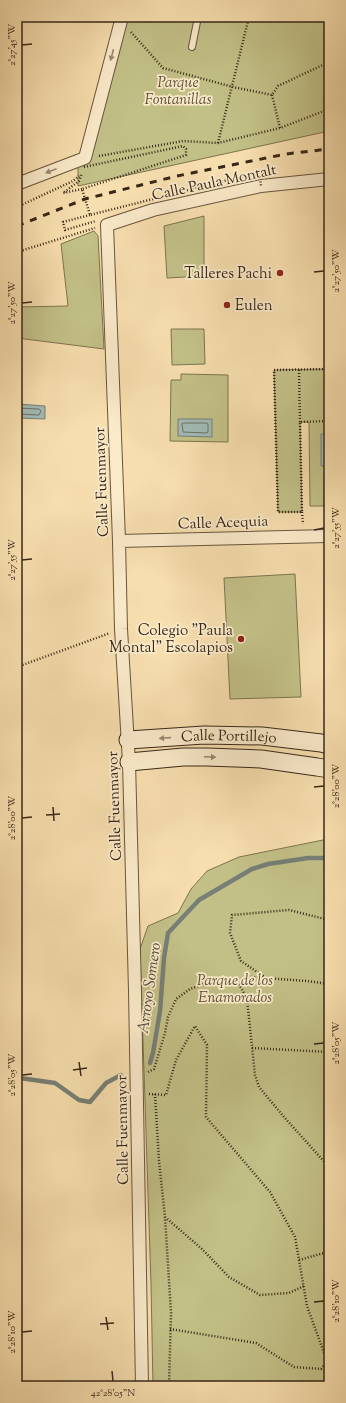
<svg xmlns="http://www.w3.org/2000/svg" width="346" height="1403" font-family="'Sorts Mill Goudy',serif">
<rect width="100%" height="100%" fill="#f7deae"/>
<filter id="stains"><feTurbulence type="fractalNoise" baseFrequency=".005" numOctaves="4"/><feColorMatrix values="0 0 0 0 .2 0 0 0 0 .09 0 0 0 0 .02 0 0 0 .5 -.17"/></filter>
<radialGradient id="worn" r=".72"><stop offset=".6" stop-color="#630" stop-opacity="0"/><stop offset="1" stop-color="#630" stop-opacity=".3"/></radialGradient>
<path fill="#c2c087" stroke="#7d7450" d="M126,17H329V131L78,186V166Z
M204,216V276L167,278L164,226Z
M94,231L98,236L104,349L17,338V307L68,306L61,244Z
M171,329H204L205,364L172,365Z
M329,369V472L324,473V506H310L309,422H300L302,512H278L274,370Z
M181,374L228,375V442L170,441L171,380H181Z
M295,574L301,697L230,699L224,578Z
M323,840L329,843V1386H153L151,1284L140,949L148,926L178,913L191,889L207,871L239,857Z"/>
<path fill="#a1bab5" stroke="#777f76" d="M18,404L45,406V419L17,418Z
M178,419H212V437L178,436Z
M321,434H329V466H321Z"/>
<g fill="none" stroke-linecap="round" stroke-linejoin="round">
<path stroke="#6c7066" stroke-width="1" d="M17,408L39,409L41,411L39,415L17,414
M184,423H207L208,425V432L206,433L183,432L182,424Z"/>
<path stroke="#777f76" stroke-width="4.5" d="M150,1063L153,1053L160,1011L164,958L168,933L199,900L252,869L268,864L308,858H329
M17,1079L20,1078L55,1083L79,1100L90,1102L106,1083L121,1075"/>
<g stroke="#68553e" stroke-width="8">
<path id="lane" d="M192,47L198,17"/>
</g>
<g stroke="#68553e" stroke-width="14">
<path id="street" d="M17,184L85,158L122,17
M119,541L329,536
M142,1386L135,991L129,762L121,629L119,541L107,225L153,210L261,186L329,179"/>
</g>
<g stroke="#382718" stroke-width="19">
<g id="secondary">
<path id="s1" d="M128,740L204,735L262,736L321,743L329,745"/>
<path d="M129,762L183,757H207L261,759L317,767L329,769"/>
</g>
</g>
<path stroke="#382718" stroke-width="2.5" stroke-dasharray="1 2" stroke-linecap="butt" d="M131,32L163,68L233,87L272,95L278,86L329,62
M272,95L280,128
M218,143L249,17
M99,156L183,141L218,143L280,128L329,109
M82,189L63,193L79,181L82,173
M17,207L73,181L79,176
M90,215L63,222L65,230L96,221
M17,252L95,228
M329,369L274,370L278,512H302L300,422L329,421
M299,370L300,422
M302,512L303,524
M17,667L110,633
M266,978L241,961L230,933L232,915L289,910L329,920
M239,984L247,999L255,1075L259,1087L284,1117L329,1167
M252,1048L329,1052
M148,1072L154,1069L165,1033L168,1017L176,999L190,989L209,982H225L239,984L251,977L307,981L329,984
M149,1094L166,1095L176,1060L195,1026L207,1045L206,1117L270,1192L295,1237L307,1306L327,1361
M155,1094L159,1161L165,1217L171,1313L169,1386
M165,1217L202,1249L229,1277L260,1295L289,1293L304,1286
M299,1260L324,1253H329
M170,1329L256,1343L294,1367L321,1369L329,1359"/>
<use href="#lane" stroke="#faeaca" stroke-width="6"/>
<use href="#street" stroke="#faeaca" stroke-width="12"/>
<use href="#secondary" stroke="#faeaca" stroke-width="17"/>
<path stroke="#382718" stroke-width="3" stroke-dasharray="7 7" stroke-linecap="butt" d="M17,226L85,199L177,176L286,154L329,149"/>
<path stroke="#382718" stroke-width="2.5" stroke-dasharray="1 2" stroke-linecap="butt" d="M84,167L183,146L186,149V155L82,189L90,215L259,172L261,186"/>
</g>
<defs><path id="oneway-solid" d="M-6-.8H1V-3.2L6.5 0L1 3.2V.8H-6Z"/></defs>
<g fill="#998871">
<use href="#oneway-solid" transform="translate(112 55) rotate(105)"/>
<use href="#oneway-solid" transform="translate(51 171) rotate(159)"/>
<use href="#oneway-solid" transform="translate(165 738) rotate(176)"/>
<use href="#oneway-solid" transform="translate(210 757) rotate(2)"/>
</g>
<path fill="none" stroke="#382718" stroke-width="1.5" d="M22,45L32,44M314,272L324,271M22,303L32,302M314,530L324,528M22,560L32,559M314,787L324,786M53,807L54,821M46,815L60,814M22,818L32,817M314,1044L324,1043M79,1062L81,1076M73,1070L87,1068M22,1075L32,1074M314,1302L324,1301M106,1317L108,1330M100,1324L114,1323M22,1332L32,1331M112,1371L113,1381"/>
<g fill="#8f2418" stroke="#faeaca" stroke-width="1.5">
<circle cx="280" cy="273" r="4"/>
<circle cx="227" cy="305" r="4"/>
<circle cx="241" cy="639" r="4"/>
</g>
<g text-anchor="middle" stroke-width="3.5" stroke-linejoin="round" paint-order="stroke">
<g font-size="15" font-style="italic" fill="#5a4d34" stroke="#faeaca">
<text x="178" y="87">Parque<tspan x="178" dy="17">Fontanillas</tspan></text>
<text x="235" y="985">Parque de los<tspan x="235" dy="17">Enamorados</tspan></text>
</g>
<g font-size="15" fill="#382718" stroke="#faeaca">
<text transform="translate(214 182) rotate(-12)" y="5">Calle Paula Montalt</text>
<text transform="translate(101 482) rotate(-92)" y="5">Calle Fuenmayor</text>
<text transform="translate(223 522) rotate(-2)" y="5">Calle Acequia</text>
<text dy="5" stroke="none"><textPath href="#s1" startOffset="101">Calle Portillejo</textPath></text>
<text transform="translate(114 806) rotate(-92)" y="5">Calle Fuenmayor</text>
<text transform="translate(122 1130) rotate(-91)" y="5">Calle Fuenmayor</text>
</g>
<g font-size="15" fill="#382718" stroke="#faeaca" text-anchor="end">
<text x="272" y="278">Talleres Pachi</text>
<text x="235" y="310" text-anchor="start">Eulen</text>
<text x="233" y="635">Colegio "Paula<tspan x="233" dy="17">Montal" Escolapios</tspan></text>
</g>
<g font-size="16" font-style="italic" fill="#524c3f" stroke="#faeaca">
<text transform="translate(148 988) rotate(-82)" y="6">Arroyo Somero</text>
</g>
</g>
<rect width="346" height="1403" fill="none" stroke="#f7deae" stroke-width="44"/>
<rect x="22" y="22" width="302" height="1359" fill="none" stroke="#382718" stroke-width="1.5"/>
<g font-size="10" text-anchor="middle" fill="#382718">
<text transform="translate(11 45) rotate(-90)" y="4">2°27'45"W</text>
<text transform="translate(335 271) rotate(-90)" y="4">2°27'50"W</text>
<text transform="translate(11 303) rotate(-90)" y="4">2°27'50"W</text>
<text transform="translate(335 528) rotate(-90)" y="4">2°27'55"W</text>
<text transform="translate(11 560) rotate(-90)" y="4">2°27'55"W</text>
<text transform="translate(335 786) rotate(-90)" y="4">2°28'00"W</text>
<text transform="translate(11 818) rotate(-90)" y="4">2°28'00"W</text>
<text transform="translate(335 1043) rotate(-90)" y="4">2°28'05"W</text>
<text transform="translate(11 1075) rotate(-90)" y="4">2°28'05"W</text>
<text transform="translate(335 1301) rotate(-90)" y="4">2°28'10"W</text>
<text transform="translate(11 1332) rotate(-90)" y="4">2°28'10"W</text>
<text x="113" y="1396">42°28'05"N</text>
</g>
<rect width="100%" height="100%" filter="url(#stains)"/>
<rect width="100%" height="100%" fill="url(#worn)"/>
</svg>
